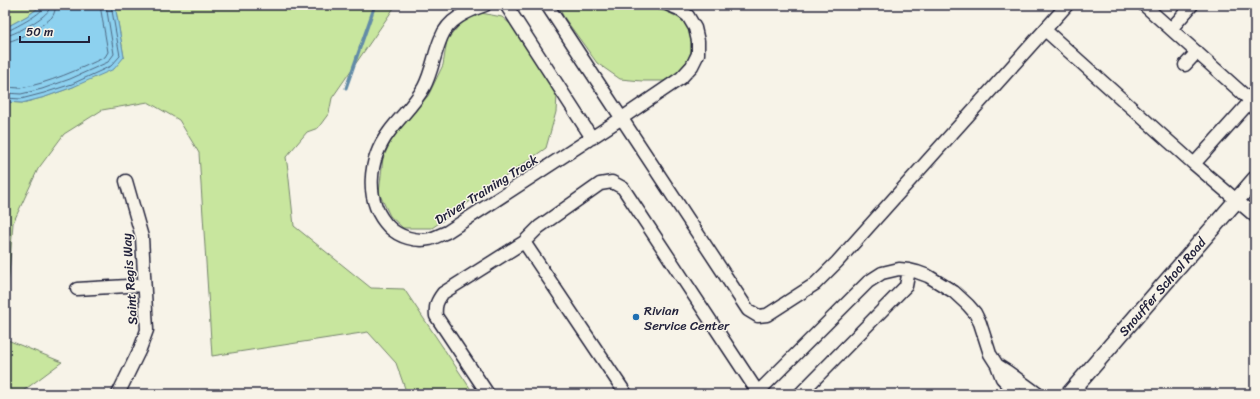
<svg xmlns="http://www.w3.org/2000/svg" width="1260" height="399" font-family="Sriracha,sans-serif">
<rect width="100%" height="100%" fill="#f7f3e8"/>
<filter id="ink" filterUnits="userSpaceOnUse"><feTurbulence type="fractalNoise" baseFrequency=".025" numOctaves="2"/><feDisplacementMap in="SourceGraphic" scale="8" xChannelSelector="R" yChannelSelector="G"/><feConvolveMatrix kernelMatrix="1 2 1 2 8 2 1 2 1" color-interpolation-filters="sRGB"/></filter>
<g filter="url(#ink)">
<path fill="#c8e69e" stroke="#75846c" d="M5,5H43L27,16L5,28Z
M115,5H396L332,98L329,113L318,128L307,132L286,157L288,170L294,226L371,288L404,289L474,394H407L396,363L368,332L212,356L199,153L179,120L148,102L102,110L64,134L38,169L13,223L5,326V102L22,103L45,97L73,87L124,57Z
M558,5H638L668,12L682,20L691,33L692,49L687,61L677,73L664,81H642L620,79L597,63L563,16Z
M481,13L502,17L516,29L557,95L556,112L546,148L432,228H403L390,216L379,193L383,158L395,132L428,96L443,65L447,40L463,21Z
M5,339L62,362L19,394H5Z"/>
<path fill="#8dd1ef" stroke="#628ba7" d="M43,5H115L124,57L114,69L73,87L45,97L22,103L5,102V28L27,16Z"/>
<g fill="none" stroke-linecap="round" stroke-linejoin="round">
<path stroke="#4d6883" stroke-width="1" d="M5,31H8C17,26 43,14 45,5
M5,36C13,36 44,18 48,11C50,9 49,8 50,5
M5,42C15,42 45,25 52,17C55,13 55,9 56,5
M5,87C10,87 15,88 20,88C47,84 80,69 105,57L108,52L100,5
M5,93L21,94L42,89L70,79L108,62L114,54L106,5
M5,98L21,99L44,93L72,84L111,66L120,56L111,5"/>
<path stroke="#628ba7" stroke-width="3" d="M346,88L375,5"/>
<g stroke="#22223b" stroke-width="15">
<path id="minor" d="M485,5C468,11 448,19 441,38C434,54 432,72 424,87C415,104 400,117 389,132C368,160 364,201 389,227C399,237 416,242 430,239C436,237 442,234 447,232L622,118L681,78L692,66L698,54V41L695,28L688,16L679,9L669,5
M506,5L592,138
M547,5L748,310L758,316L767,315L815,284L837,262L1067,5
M1144,5L1251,101
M1171,29L1192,5
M1045,30L1194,164L1255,216
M1185,65L1197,52
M1194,164L1255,96
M524,242L626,394
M77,289L144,285
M997,365L1008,372L1038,394
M118,394L140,349L147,330L142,237L126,181
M488,394L436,316C435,305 437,301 443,293L524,242L539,227L600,184L612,182L623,188L759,394
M756,394L868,282L882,273L899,269L909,270L917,272L928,276L954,292L968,305L975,313L980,323L990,354L997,365L1002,378L1017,394
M800,394L906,286L909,270"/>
</g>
<g stroke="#22223b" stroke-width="18">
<g id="major">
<path id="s1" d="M1069,394L1255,179"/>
</g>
</g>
<use href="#minor" stroke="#f7f3e8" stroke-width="12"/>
<use href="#major" stroke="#f7f3e8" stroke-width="15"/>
</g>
</g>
<circle fill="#1f6fb2" stroke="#f7f3e8" stroke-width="1.5" cx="636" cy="317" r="4"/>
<g text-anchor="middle" stroke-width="3" stroke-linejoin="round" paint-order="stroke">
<g font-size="13" fill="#22223b" stroke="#f7f3e8">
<text transform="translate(486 189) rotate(-32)" y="5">Driver Training Track</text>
<text transform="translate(129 279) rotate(-94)" y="5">Saint Regis Way</text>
<text dy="5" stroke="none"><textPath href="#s1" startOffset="142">Snouffer School Road</textPath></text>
</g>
<g font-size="13" fill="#22223b" stroke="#f7f3e8" text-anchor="start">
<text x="644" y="315">Rivian<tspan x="644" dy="15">Service Center</tspan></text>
</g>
</g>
<rect width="1260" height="399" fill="none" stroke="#f7f3e8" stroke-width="20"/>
<rect x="10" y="10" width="1240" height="379" fill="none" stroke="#22223b" stroke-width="1.5" filter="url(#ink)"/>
<path d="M20 36v6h69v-6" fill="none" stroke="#22223b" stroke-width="2"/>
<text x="26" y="36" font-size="12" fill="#22223b" stroke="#f7f3e8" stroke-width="3" paint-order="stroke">50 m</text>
</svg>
